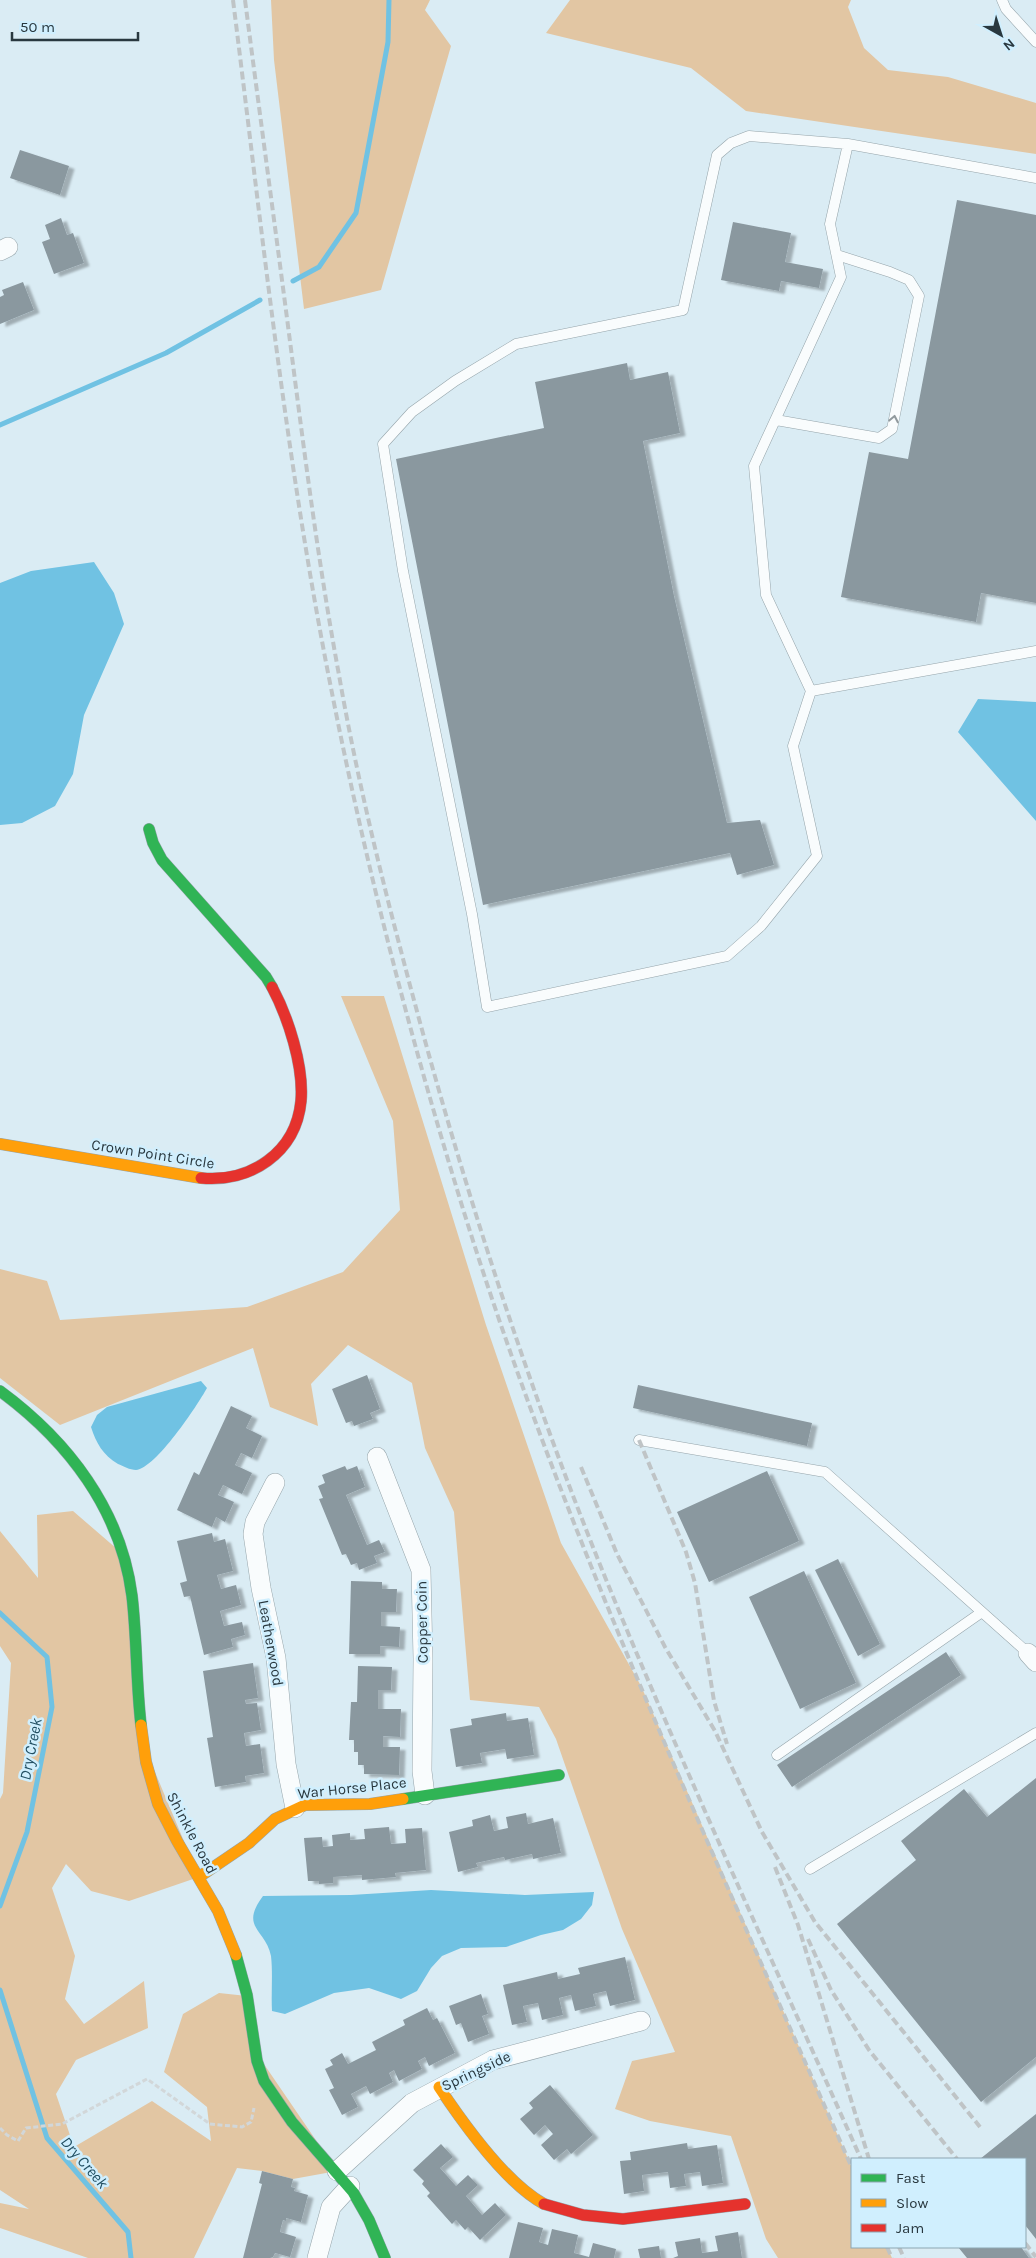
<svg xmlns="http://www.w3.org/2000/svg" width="1036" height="2258" font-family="Karla,sans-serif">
<defs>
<filter id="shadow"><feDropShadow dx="5.5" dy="3" stdDeviation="1" flood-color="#0004"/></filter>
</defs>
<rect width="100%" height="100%" fill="#daecf4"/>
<path fill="#e2c6a3" d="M271,0H430L425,10L451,46L381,290L304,309L274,60Z
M570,0H851L848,7L864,48L888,70L948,77L1036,103V154L746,111L691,68L546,33Z
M341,996H384L486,1325L561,1543L641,1686L852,2168V2247H887L892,2258H778L766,2239L731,2136L650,2121L615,2109L632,2061L675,2052L622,1929L556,1739L539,1707L470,1700L454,1512L425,1448L412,1383L348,1345L311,1384L318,1426L270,1407L253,1348L60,1425L0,1378V1269L47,1281L60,1320L247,1307L343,1272L400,1210L393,1121Z
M73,1511L124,1555L142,1741L199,1877L129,1901L91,1891L66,1864L52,1888L75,1956L65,1999L84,2024L144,1981L148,2028L76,2060L56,2094L74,2147L152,2101L211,2141L207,2107L164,2072L183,2014L219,1993L247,1996L255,2051L337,2171L293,2179L262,2171L237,2168L194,2258H88L0,2228V2203L29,2209L0,2190V1799L3,1793L11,1663L0,1646V1531L38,1578L37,1515Z"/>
<path fill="#70c2e3" d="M94,562L114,593L124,624L84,715L73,774L55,806L22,823L0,825V583L31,571Z
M978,699L1036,702V821L958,732Z
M201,1381L207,1388C197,1406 156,1468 136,1470C130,1470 123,1466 118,1464C103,1455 96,1443 91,1427L97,1415L107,1407Z
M431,1890L525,1895L594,1892L592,1905L581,1919L563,1930L541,1935L506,1947L461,1948L442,1956L431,1968L417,1991L401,1999L369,1988L334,1993L285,2014L272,2011C271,1993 273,1974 271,1956C266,1929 239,1928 263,1896L351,1895Z"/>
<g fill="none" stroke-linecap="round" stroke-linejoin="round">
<path stroke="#70c2e3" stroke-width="5" d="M293,281L319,267L356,213L388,42L389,0
M0,425L166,353L260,300
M0,1613L47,1657L52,1707L27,1832L0,1906
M0,1990L47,2138L128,2232L131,2258"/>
</g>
<path fill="#8a989f" filter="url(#shadow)" d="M20,150L69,166L60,195L10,178Z
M957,200L1036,215V603L981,593L976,622L841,597L869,452L908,459Z
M61,218L67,235L73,233L84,263L54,274L42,242L50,239L45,225Z
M733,222L791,233L785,262L823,269L819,288L781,281L779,291L721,280Z
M23,282L34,310L0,324V297L4,295L2,290Z
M627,363L630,380L668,372L680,433L643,441L674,596L727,823L760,820L774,865L737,875L730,853L483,905L396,459L544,428L535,382Z
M367,1375L380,1409L370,1413L373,1419L354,1426L352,1421L346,1423L332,1389Z
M638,1385L812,1423L807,1446L633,1408Z
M231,1406L252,1416L246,1428L262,1436L252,1458L241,1453L235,1465L252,1473L242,1494L223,1485L218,1495L234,1502L225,1522L216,1517L212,1527L177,1510L194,1472L199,1475Z
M345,1466L347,1470L357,1466L365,1487L346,1495L367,1545L379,1540L385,1552L374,1556L377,1563L359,1570L357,1563L351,1565L346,1554L342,1555L319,1499L323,1498L318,1486L325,1483L322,1475Z
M767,1471L799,1541L709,1582L677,1512Z
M212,1533L214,1542L225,1539L233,1571L217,1575L221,1589L236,1585L241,1605L220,1611L224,1626L242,1622L245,1635L231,1639L233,1647L204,1655L190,1596L184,1597L180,1583L187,1581L177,1541Z
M838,1559L880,1644L858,1656L815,1570Z
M804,1571L856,1683L800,1709L749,1597Z
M351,1581L382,1582V1589H397L396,1612H381V1626L400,1627L399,1647L380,1646V1654H349Z
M946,1652L961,1675L792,1787L777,1765Z
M253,1663L258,1698L245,1700L246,1704L257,1703L261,1730L244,1733L246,1746L260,1744L264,1773L245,1776L246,1782L215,1787L207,1738L213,1737L203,1671Z
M358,1666L392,1667L391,1690H378V1709H401L400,1737L383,1736V1747H400L399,1775L364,1774V1765H358V1752H354V1740H349L351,1702H357Z
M506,1713L507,1721L528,1718L534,1755L507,1759L505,1749L480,1753L482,1763L456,1767L450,1729L472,1725L471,1719Z
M1036,1778V2057L981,2102L837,1924L916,1860L901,1841L964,1789L987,1817Z
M526,1813L528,1824L553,1818L561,1853L533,1859L532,1854L505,1860L504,1857L476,1863L478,1867L458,1872L449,1832L473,1826L472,1820L490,1815L494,1831L508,1828L506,1817Z
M389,1827L391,1844L406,1843L405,1829L422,1828L426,1870L395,1873L396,1877L362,1880V1875L333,1877V1883L319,1884V1881H308L304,1838L322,1837L323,1847L333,1846L332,1835L350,1833V1840L365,1839L364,1829Z
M625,1957L635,2000L610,2006L606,1991L593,1994L596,2006L575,2011L571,1995L559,1998L563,2015L542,2020L538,2003L523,2006L527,2022L512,2025L503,1985L557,1972L558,1979L580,1974L578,1968Z
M481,1994L488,2014L482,2016L489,2034L468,2042L461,2023L456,2025L449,2006Z
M427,2008L433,2020L437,2018L455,2053L429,2066L425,2057L418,2061L422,2069L399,2081L394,2070L389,2073L393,2082L370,2094L366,2086L351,2094L358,2107L342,2115L329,2090L334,2088L325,2069L333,2065L330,2060L342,2053L348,2064L376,2050L372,2042L405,2025L403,2020Z
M550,2085L593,2135L571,2154L567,2149L554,2160L541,2145L553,2134L545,2125L534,2135L520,2119L533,2108L529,2103Z
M1036,2114V2239L1025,2225V2159H980Z
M687,2143L688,2149L717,2145L723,2183L702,2186L700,2172L684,2174L686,2186L670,2188L668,2172L642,2175L644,2191L624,2194L620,2161L631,2160L630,2152Z
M441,2144L453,2157L440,2168L456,2186L468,2175L478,2185L466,2196L482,2215L495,2203L506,2215L480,2240L468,2227L465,2230L456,2220L452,2224L427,2196L430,2193L422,2184L424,2181L413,2170Z
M262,2171L293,2179L291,2187L295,2188L294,2191L308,2195L301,2222L286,2218V2221L283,2220L281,2227L280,2232L296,2237L290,2257L275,2253L273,2257L270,2258H243L262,2184L259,2183Z
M518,2222L543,2228L539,2242L548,2245L552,2229L578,2235L574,2253L589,2257L593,2243L616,2249L614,2258H509Z
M738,2232L742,2258H673L678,2256L675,2242L700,2238L702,2253L718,2251L715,2236Z
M659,2246L661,2258H640L638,2249Z
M958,2247H1021L1029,2258H967Z"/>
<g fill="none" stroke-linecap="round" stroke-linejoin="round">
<g stroke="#95a4aa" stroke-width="11">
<path id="lane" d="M1002,0L1006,9L1036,42
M848,144L830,224L841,277L754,466L766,595L811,691L1036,651
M776,420L879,438L892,429L919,296L909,280L890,272L837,255
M811,691L793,746L817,856L761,926L727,956L487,1007L472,914L403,571L383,444L412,412L455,381L516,344L683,310L717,155L731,143L749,136L848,144L1036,178
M639,1440L825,1472L1028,1653
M777,1755L982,1612
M810,1869L1036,1733"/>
</g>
<g stroke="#95a4aa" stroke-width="20">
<path id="street" d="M0,251L8,247
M377,1457L421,1570L423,1659L422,1771L425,1795
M275,1483L255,1522L253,1534L261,1588L276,1658L286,1764L295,1808
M1028,1653L1036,1662
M337,2171L412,2103L493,2060L641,2021
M317,2258L331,2207L350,2186"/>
</g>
<g stroke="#95a4aa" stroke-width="12">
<path id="fast" d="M149,829L153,843L162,860L266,977L272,987
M0,1391C68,1441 121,1510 132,1596C137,1639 136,1682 141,1725
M403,1799L559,1775
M236,1955L247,1995L257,2061L264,2081L292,2122L353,2192L369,2220L385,2258"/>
</g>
<g stroke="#95a4aa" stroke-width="12">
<path id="slow" d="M0,1144L201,1178
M141,1725L146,1762L158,1804L177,1841L218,1911L236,1955
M199,1877L249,1843L275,1819L305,1805L370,1804L403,1799
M439,2087C463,2123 507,2184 544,2204"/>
</g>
<g stroke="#95a4aa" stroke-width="12">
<path id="jam" d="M201,1178C250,1183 296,1153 301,1101C304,1066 288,1017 272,987
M544,2204L583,2215L623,2219L745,2204"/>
</g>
<path stroke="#d2d7d9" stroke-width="3" stroke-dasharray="5 2.5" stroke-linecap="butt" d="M0,2128L7,2135L18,2141L26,2128L62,2124L147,2079L210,2124L242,2127L251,2122L254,2108"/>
<use href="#lane" stroke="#f9fcfd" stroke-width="10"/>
<use href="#street" stroke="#f9fcfd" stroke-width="19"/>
<use href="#fast" stroke="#30b455" stroke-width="11"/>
<use href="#slow" stroke="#ff9f0a" stroke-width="11"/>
<use href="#jam" stroke="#e5322d" stroke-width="11"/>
<path stroke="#bfc4c6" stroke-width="4" stroke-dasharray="8 4" stroke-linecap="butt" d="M233,0C262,230 286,461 331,688C364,856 406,1022 456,1186C558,1524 710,1845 852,2168
M245,0C260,116 276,233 291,349C305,458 319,567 339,675C355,767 377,860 401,951C456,1163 523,1375 605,1577C685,1773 775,1966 861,2159
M639,1440L686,1552L695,1583L714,1701L727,1744
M581,1467L617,1554L665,1647L715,1731L762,1832L815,1922L980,2127
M775,1867L798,1925L869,2159
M808,1939L831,1990L869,2050L957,2159
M1025,2243L1036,2257
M887,2247L892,2258
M899,2247L904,2258"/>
</g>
<defs><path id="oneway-chevron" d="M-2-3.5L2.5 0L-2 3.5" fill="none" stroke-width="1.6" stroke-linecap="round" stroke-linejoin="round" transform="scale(1.25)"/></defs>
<use stroke="#919a9e" href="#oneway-chevron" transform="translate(894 419) rotate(-79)"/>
<g text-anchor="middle" stroke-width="5" stroke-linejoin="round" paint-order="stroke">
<g font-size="15" fill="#29383f" stroke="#d0effe">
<text transform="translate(153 1154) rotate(9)" y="5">Crown Point Circle</text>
<text transform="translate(422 1622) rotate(-91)" y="5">Copper Coin</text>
<text transform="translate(271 1643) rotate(80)" y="5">Leatherwood</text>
<text transform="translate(352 1788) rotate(-6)" y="5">War Horse Place</text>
<text transform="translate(192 1833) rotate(62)" y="5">Shinkle Road</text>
<text transform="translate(476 2071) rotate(-25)" y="5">Springside</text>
</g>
<g font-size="16" font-style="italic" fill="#235063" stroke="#d0effe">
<text transform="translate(30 1749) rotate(-79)" y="6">Dry Creek</text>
<text transform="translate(85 2162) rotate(49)" y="6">Dry Creek</text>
</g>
</g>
<rect x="851" y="2158" width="175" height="90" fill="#d0effe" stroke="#8da6b2"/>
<rect x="861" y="2174" width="25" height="8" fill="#30b455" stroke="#8da6b2"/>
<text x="896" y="2183" font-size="15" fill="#29383f">Fast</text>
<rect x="861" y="2199" width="25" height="8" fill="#ff9f0a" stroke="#8da6b2"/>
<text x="896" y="2208" font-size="15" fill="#29383f">Slow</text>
<rect x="861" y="2224" width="25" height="8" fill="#e5322d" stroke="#8da6b2"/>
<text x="896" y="2233" font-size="15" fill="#29383f">Jam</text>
<g transform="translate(1001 35) rotate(141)" stroke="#d0effe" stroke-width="4" paint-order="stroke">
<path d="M0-4L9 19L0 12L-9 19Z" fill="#29383f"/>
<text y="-8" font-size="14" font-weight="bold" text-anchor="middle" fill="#29383f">N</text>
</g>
<path d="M12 32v8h126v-8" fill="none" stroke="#29383f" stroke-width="2.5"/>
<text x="20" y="32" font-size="15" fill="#29383f" stroke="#d0effe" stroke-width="4" paint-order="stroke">50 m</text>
</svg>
